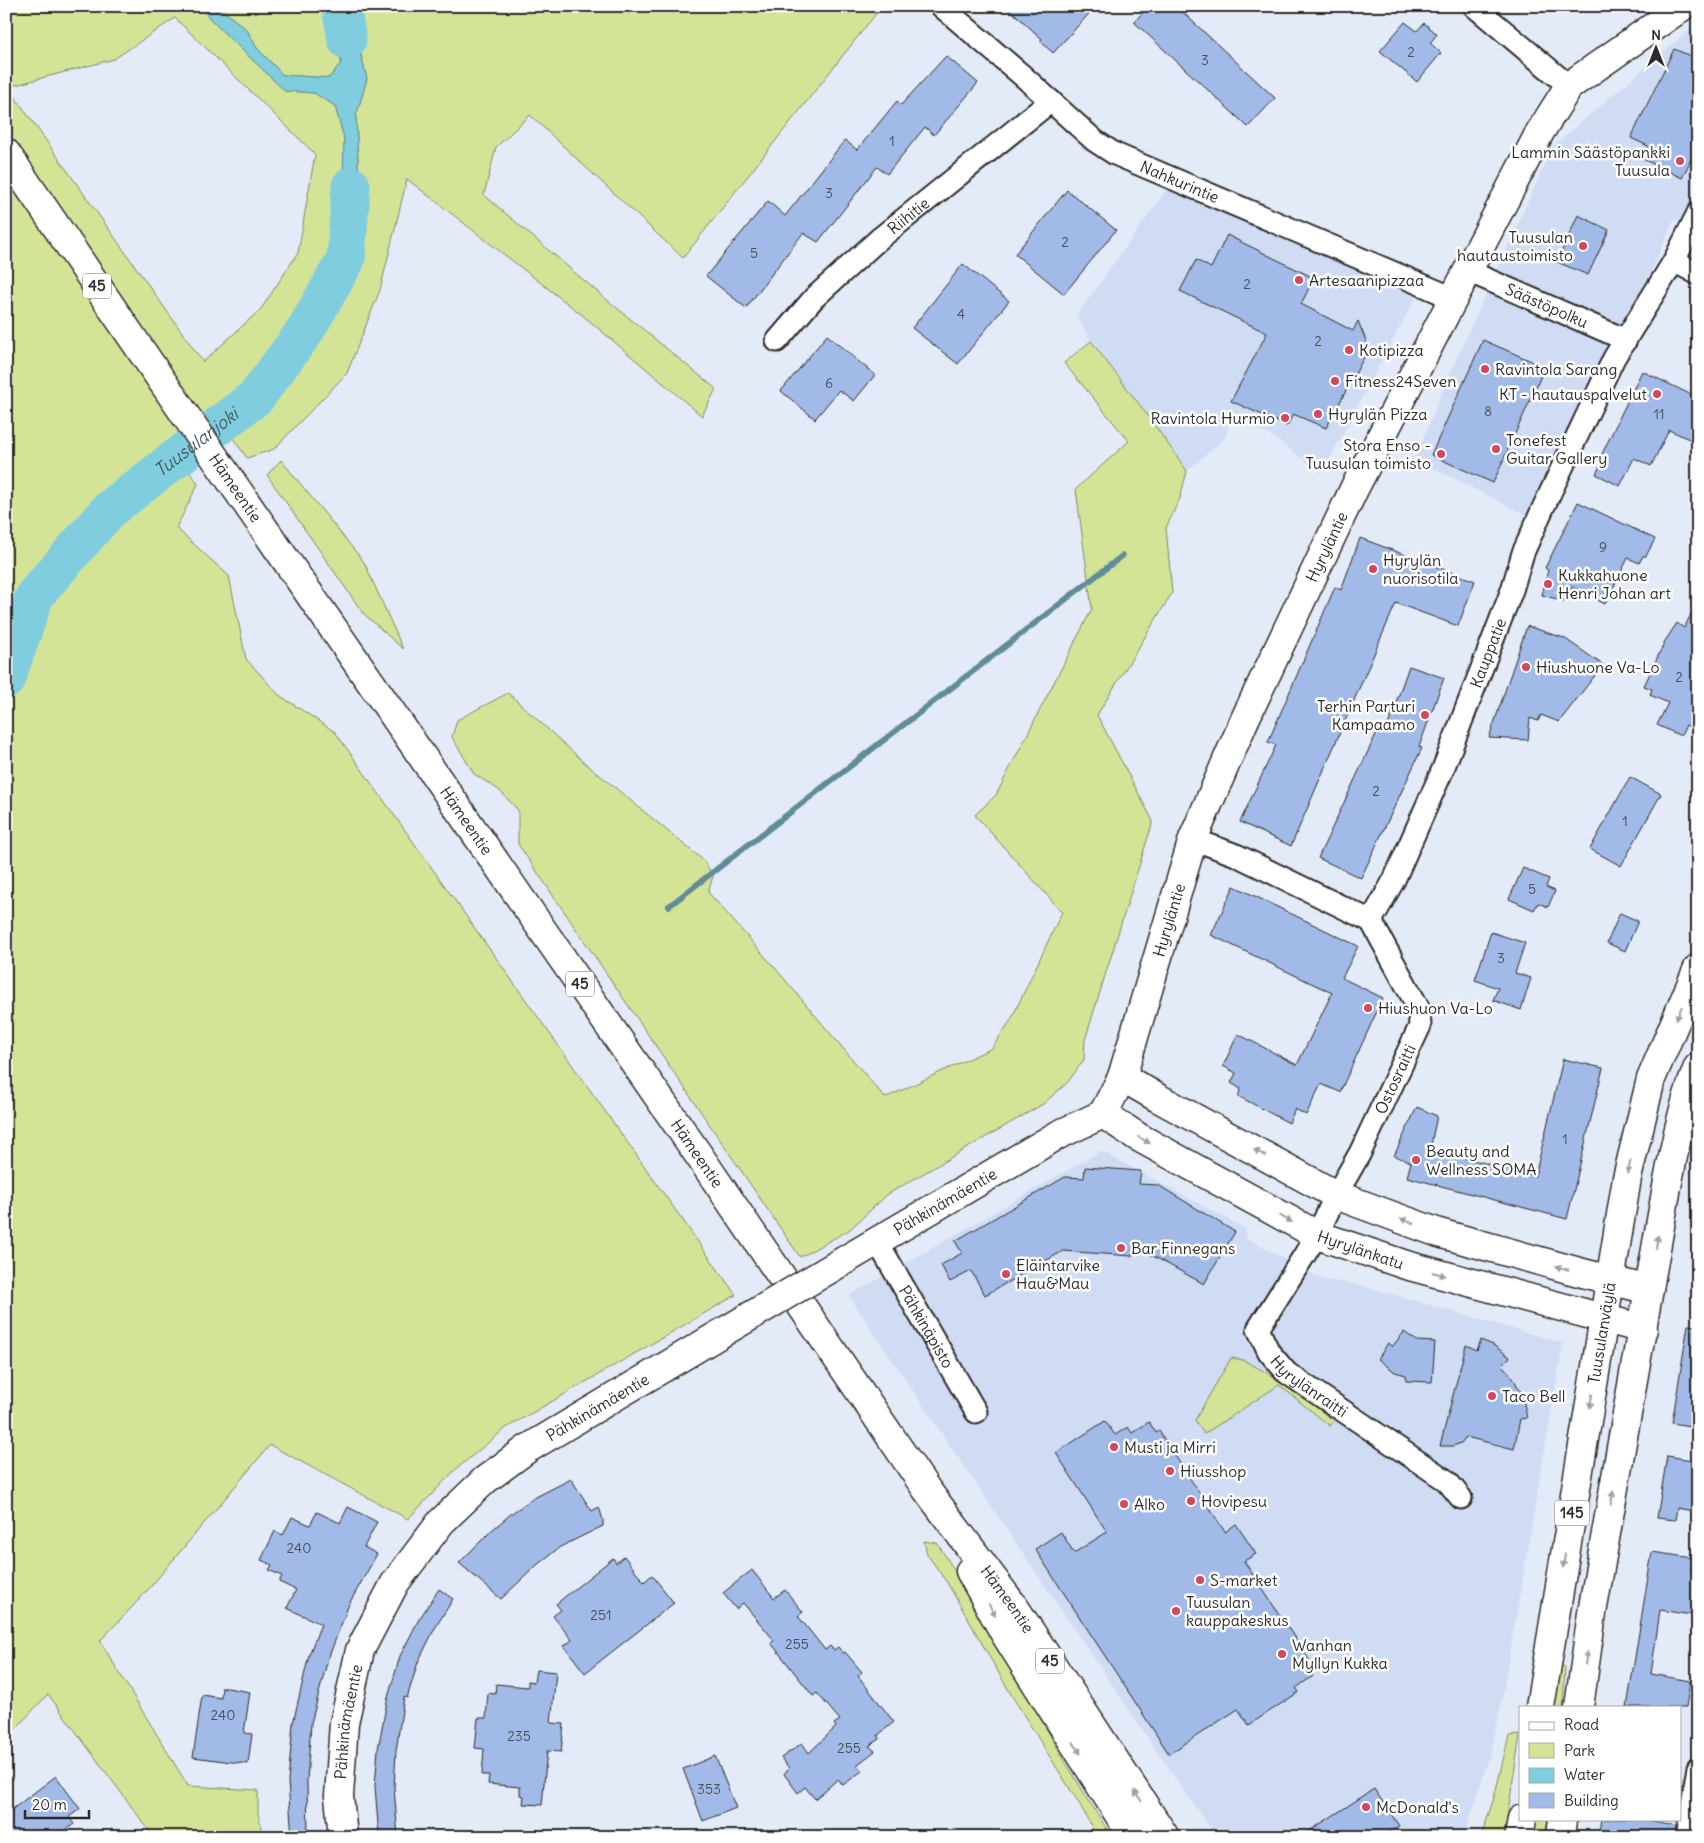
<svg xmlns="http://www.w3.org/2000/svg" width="1704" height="1843" font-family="Delius,sans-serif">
<rect width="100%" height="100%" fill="#e3eaf8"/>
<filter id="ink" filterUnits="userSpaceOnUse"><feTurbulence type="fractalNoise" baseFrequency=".02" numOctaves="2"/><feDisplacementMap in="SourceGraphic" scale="10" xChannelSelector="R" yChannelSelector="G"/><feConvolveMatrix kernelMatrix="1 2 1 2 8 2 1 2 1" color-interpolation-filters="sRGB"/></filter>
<g filter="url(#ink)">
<path fill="#cfdcf3" d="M1698,23V221L1674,220L1625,329L1603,356L1530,517L1415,459L1445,385L1553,146Z
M1172,182L1421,287L1322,473L1270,435L1230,419L1225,438L1187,471L1151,420L1091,341L1077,315Z
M1101,1151L1246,1229V1238L1324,1280L1356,1284L1563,1343L1500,1709L1489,1757L1464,1837H1216L1161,1757L849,1296Z"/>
<path fill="#d4e497" stroke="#808861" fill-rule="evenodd" d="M6,6H202V9L211,20L285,91L314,93L335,106L344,138L343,184H359L356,116L367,79L357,39L351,6H882L683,258L530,115L496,147L484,195L601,295L716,389L702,416L586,318L407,179L380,290L347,373L274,449L247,458L221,421L177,453L198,484L176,528L229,576L246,659L279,695L335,732L736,1295L506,1428L455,1470L408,1519L270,1445L147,1591L100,1641L188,1786L258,1790V1813L263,1837H154L48,1694L6,1739ZM175,18L315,154L298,253L261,309L203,362L8,87L114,59Z
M218,6H340L341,63L329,78L283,75L257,48L247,30Z
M1091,341L1151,420L1187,471L1180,498L1166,528L1172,593L1097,715L1153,821L1085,1040L1084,1060L1067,1083L1043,1104L888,1194L849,1230L800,1257L518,844V810L499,790L474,774L452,737L457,720L508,693L585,763L704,861L713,876L708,892L775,968L885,1098L992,1048L1011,1020L1062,912L975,815L996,795L1092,609L1076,489L1129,441L1064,363Z
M281,460L364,562L403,649L363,613L267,475Z
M1231,1358L1243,1360L1282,1381L1334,1421L1330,1426L1279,1385L1204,1434L1195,1420Z
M924,1541L937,1543C1000,1638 1049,1742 1112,1837H1097L1080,1805L1012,1696L948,1584L927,1554Z
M1561,1666L1565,1667L1563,1707H1555Z
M1520,1735L1504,1837H1481L1494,1798L1509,1736Z
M1536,1819H1548L1545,1837H1533Z"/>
<path fill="#80cde0" stroke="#5e8c98" d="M202,6H218L247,30L257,48L283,75L329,78L341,63V40L357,39L367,79L356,116L359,185L351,186L343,184L344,138L335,106L314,93L285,91L211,20L202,9Z"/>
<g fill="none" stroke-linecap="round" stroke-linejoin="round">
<path stroke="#5e8c98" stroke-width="6" d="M669,906L1122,556"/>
<g stroke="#80cde0" stroke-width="39">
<path d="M341,6L347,40"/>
<path id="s1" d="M6,679L35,595L110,509L256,397L305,331L346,259L351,186"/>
</g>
</g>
<path fill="#a1bae7" stroke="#2b2b2b" d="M1006,6H1096L1053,53L1040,41L1042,39Z
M1149,6H1176L1275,98L1248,127L1134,22Z
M1405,22L1417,31L1424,23L1437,34L1430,43L1441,53L1417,82L1380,51Z
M1674,49L1698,59V145L1682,178L1643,159L1648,146L1631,138Z
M946,56L978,83L934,135L925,127L887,174L877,167L818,242L803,233L746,308L706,276L768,201L785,216L845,140L857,150L897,101L901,105Z
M1067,190L1116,230L1064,294L1015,254Z
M1578,215L1609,230L1588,275L1557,262Z
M1227,235L1314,278L1301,304L1353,331L1358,321L1369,348L1326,428L1293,414L1287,426L1231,401L1267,333L1180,291L1196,260L1211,268Z
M963,264L1009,301L958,364L912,328Z
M827,335L875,375L854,401L839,390L815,419L781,391Z
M1483,340L1545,367L1493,483L1431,455Z
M1642,371L1698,398V443L1669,430L1651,466L1634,458L1620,486L1596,474L1604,458L1601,456Z
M1578,502L1655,539L1646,556H1643L1639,563L1628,558L1605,604L1572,587L1564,601L1542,595L1548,570L1545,568Z
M1360,538L1475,581L1458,626L1396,603L1291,846L1240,822L1276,745L1268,742L1335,587L1341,590Z
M1698,601V712L1690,727L1686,725L1681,736L1657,725L1668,703L1650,695L1652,689L1644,686L1665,641L1677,623L1684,628Z
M1527,626L1564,638L1603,665L1559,722L1541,715L1538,721L1530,718L1528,740L1489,738Z
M1409,666L1444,678L1419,747L1422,748L1361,878L1318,858L1379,728L1386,731Z
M1630,777L1661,794L1621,866L1590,849Z
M1523,868L1549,879L1546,887L1555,891L1548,907L1538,903L1534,910L1509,899Z
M1234,886L1358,946L1342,978L1383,998L1340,1092L1321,1084L1306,1115L1295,1109L1289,1123L1238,1096L1241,1089L1231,1083L1236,1073L1223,1066L1238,1034L1297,1065L1332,993L1211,935Z
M1620,913L1638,921L1625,951L1607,943Z
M1491,932L1525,943L1515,973L1531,978L1521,1010L1493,1000L1498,988L1475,980Z
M1563,1059L1603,1068L1567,1219L1407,1177L1411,1162L1394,1156L1417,1107L1437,1116L1430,1149L1535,1176Z
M1085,1167L1141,1171L1139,1184L1158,1185L1235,1232L1204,1284L1133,1245L1132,1256L1063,1251L985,1295L971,1271L950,1282L941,1265L962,1253L955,1241L1065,1177L1084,1178Z
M1688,1325L1698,1326V1410H1693L1690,1426L1672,1423Z
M1404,1332L1417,1341L1435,1342L1432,1382L1406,1381V1375L1395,1372L1378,1359L1388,1343L1392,1347Z
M1481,1340L1493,1345L1510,1357L1502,1365L1513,1378L1522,1394L1527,1418L1520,1419L1514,1449L1466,1437L1461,1443L1453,1446H1440L1466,1345L1477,1350Z
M1105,1421L1115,1435L1128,1427L1132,1433L1149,1422L1156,1433L1159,1431L1225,1532L1236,1524L1256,1554L1244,1561L1310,1661L1305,1664L1313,1676L1296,1688L1299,1692L1249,1725L1238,1709L1169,1754L1035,1549L1061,1532L1074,1553L1107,1532L1056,1453Z
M1667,1456L1698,1461V1512L1677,1508L1675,1520L1657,1518Z
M571,1479L592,1511L599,1507L603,1520V1526L560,1547L537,1565L501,1599L459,1563L492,1530L512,1513L532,1499Z
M348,1507L377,1522L364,1547L377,1554L349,1604L328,1659L311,1723L307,1780L308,1837H292L288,1782L293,1723L309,1655L321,1624L287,1608L296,1590L279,1582L282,1576L269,1570L272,1565L261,1560L275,1531L283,1535L292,1517L310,1525L317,1512L340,1523Z
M1652,1552L1693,1558L1691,1571L1698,1572V1616L1660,1610L1651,1674L1690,1681L1686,1707H1627Z
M624,1556L644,1582L652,1575L674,1603L585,1673L564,1646L572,1640L553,1616L561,1610L556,1604L613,1558L616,1563Z
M752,1570L774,1598L785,1590L803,1612L798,1616L825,1650L830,1646L834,1650L838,1647L843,1653L845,1652L862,1672L858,1676L894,1722L878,1735L880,1739L869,1746L875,1751L857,1765L862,1771L843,1785L838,1779L815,1799L805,1787L798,1793L784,1774L789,1768L781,1758L802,1743L809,1753L836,1727L834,1724L840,1720L817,1693L813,1696L771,1643L774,1640L743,1603L736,1609L723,1593Z
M439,1589L453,1599L435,1628L418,1662L407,1698L404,1697L396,1751L394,1788L398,1837H379L375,1786L378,1749L387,1701L400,1656L418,1621Z
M536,1670L556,1672L551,1723L564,1724L561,1752L547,1751L542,1805L523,1804L524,1796L520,1795V1787L488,1784L489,1775H482L484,1749L475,1748L478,1718H486L488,1693L495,1694L496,1684L528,1687V1681L534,1682Z
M222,1687L250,1692L244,1733L252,1734L248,1764L193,1757L202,1695L221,1698Z
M715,1756L736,1808L703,1821L683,1769Z
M56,1776L80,1809L69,1817L74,1824L56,1837H6V1814Z
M1374,1789L1399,1826L1382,1837H1300Z
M1601,1819H1641L1676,1825L1675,1837H1598Z"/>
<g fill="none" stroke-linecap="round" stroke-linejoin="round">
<g stroke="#2b2b2b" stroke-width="25">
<g id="street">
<path id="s2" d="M941,6L1024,77L1095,141L1115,154L1453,298"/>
<path d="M1474,6L1569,86"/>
<path d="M1674,261L1698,274"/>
<path id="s3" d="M1468,271L1626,340"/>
<path id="s4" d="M777,341L814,298L879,239L1051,101"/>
<path id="s5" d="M1193,839L1236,855L1371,921L1394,880L1443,769L1512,590L1523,553L1543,508L1614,358L1674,261L1698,213"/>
<path id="s6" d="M1371,921L1419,1009L1420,1026L1360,1153L1336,1195L1317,1235L1258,1329L1269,1352L1287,1373L1447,1481L1461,1498"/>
<path id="s7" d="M877,1241L976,1412"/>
<path d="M1687,1837L1698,1767"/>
</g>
</g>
<g stroke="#2b2b2b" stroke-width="31">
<g id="secondary">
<path d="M1122,1077L1158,1098L1336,1195L1439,1233L1579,1272L1649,1290"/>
<path id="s8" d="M1103,1114L1138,1137L1317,1235L1406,1265L1643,1329"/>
<path id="s9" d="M845,1260L1058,1135L1103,1114L1122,1077L1193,839L1245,719L1354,489L1540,132L1569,86L1683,6"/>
<path id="s10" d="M343,1837L339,1796L344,1723L360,1650L395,1583L441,1522L485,1480L527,1449L720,1334"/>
</g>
</g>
<g stroke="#2b2b2b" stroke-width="31">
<g id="primary">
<path id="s11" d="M6,153L188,419L700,1157L927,1490L1015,1608L1165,1837"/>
<path d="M970,1571L1005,1634L1133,1837"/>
<path id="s12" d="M1540,1707L1627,1178L1651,1079L1698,968"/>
<path d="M1579,1707L1592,1613L1666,1192C1674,1150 1682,1107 1698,1067"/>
<path d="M1519,1837L1522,1819"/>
<path d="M1561,1837L1563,1819"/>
</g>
</g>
<use href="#street" stroke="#fff" stroke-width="21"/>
<use href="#secondary" stroke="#fff" stroke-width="28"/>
<use href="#primary" stroke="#fff" stroke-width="28"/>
<g stroke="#2b2b2b" stroke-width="31" stroke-linecap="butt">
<path id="secondary-bridge" d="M720,1334L845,1260"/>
</g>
<use href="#secondary-bridge" stroke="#fff" stroke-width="28"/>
</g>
<defs><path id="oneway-solid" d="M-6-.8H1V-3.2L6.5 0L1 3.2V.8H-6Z" transform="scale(1.25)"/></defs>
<g fill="#a0a0a0">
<use href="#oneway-solid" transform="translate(1679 1013) rotate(113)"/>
<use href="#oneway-solid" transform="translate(1144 1140) rotate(29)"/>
<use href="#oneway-solid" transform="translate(1260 1153) rotate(-151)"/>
<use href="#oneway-solid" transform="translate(1629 1167) rotate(104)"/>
<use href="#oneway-solid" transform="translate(1286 1219) rotate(28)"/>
<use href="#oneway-solid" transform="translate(1407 1221) rotate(-160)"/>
<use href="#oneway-solid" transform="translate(1657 1242) rotate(-80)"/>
<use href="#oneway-solid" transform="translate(1562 1268) rotate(-164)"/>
<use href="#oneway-solid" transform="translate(1439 1274) rotate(15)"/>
<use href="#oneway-solid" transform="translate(1591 1401) rotate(99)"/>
<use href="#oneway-solid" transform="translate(1612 1498) rotate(-80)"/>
<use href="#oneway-solid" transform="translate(1564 1561) rotate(99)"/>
<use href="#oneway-solid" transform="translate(992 1610) rotate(62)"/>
<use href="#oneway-solid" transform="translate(1586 1658) rotate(-82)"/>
<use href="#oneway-solid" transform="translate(1077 1748) rotate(58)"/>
<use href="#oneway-solid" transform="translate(1138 1796) rotate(-123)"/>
</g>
</g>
<g fill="#d1495b" stroke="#fff" stroke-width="2">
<circle cx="1680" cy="161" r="5"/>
<circle cx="1583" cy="246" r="5"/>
<circle cx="1299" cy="280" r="5"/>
<circle cx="1349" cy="350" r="5"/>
<circle cx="1485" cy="369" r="5"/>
<circle cx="1335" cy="381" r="5"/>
<circle cx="1657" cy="394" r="5"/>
<circle cx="1318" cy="414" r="5"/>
<circle cx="1285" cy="418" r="5"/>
<circle cx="1496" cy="449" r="5"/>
<circle cx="1441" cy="454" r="5"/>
<circle cx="1373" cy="569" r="5"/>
<circle cx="1548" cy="584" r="5"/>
<circle cx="1526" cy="667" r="5"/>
<circle cx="1425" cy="715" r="5"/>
<circle cx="1368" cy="1008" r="5"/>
<circle cx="1416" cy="1160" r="5"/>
<circle cx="1121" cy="1248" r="5"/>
<circle cx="1006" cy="1274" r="5"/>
<circle cx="1492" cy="1396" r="5"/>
<circle cx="1114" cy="1447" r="5"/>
<circle cx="1170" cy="1471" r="5"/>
<circle cx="1191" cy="1501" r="5"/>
<circle cx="1124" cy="1504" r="5"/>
<circle cx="1200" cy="1580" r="5"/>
<circle cx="1176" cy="1611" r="5"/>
<circle cx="1282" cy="1654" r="5"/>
<circle cx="1366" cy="1807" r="5"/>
</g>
<g text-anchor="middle" stroke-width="5" stroke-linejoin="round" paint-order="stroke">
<g font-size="14" fill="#484f5a">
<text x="1411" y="57">2</text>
<text x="1205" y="65">3</text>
<text x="892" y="146">1</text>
<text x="829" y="198">3</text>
<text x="1065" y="247">2</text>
<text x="754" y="258">5</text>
<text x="1247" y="289">2</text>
<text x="961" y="319">4</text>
<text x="1318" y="346">2</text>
<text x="829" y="388">6</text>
<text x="1488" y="416">8</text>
<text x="1659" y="419">11</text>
<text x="1603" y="552">9</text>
<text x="1679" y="682">2</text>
<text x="1376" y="796">2</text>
<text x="1625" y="826">1</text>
<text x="1532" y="894">5</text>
<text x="1501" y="963">3</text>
<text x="1565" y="1144">1</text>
<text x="299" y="1553">240</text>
<text x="601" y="1620">251</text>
<text x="797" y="1649">255</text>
<text x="223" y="1720">240</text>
<text x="519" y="1741">235</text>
<text x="849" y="1753">255</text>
<text x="709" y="1794">353</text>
</g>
<g fill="#fff" stroke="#6b6b6b" stroke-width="1">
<rect x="83" y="273.5" width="28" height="25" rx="4"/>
<rect x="566" y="971.5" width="28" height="25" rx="4"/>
<rect x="1554.5" y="1500.5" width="35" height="25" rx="4"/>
<rect x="1036" y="1648.5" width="28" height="25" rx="4"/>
</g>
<g font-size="15" font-weight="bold" fill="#2b2b2b">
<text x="97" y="291">45</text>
<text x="580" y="989">45</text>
<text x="1572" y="1518">145</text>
<text x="1050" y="1666">45</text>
</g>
<g font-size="16" fill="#2b2b2b" stroke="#fff" text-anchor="start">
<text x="1670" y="158" text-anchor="end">Lammin Säästöpankki<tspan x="1670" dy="18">Tuusula</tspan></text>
<text x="1573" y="243" text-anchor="end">Tuusulan<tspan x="1573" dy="18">hautaustoimisto</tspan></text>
<text x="1309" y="286">Artesaanipizzaa</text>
<text x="1359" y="356">Kotipizza</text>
<text x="1495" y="375">Ravintola Sarang</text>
<text x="1345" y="387">Fitness24Seven</text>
<text x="1647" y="400" text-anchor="end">KT - hautauspalvelut</text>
<text x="1328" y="420">Hyrylän Pizza</text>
<text x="1275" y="424" text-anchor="end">Ravintola Hurmio</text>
<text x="1506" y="446">Tonefest<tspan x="1506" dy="18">Guitar Gallery</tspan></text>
<text x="1431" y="451" text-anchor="end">Stora Enso -<tspan x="1431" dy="18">Tuusulan toimisto</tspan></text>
<text x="1383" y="566">Hyrylän<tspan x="1383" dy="18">nuorisotila</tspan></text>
<text x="1558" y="581">Kukkahuone<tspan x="1558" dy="18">Henri Johan art</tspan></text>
<text x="1536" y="673">Hiushuone Va-Lo</text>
<text x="1415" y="712" text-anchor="end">Terhin Parturi<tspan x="1415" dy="18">Kampaamo</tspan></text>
<text x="1378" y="1014">Hiushuon Va-Lo</text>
<text x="1426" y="1157">Beauty and<tspan x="1426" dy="18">Wellness SOMA</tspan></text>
<text x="1131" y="1254">Bar Finnegans</text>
<text x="1016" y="1271">Eläintarvike<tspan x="1016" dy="18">Hau&amp;Mau</tspan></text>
<text x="1502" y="1402">Taco Bell</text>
<text x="1124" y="1453">Musti ja Mirri</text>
<text x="1180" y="1477">Hiusshop</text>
<text x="1201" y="1507">Hovipesu</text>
<text x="1134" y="1510">Alko</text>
<text x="1210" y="1586">S-market</text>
<text x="1186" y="1608">Tuusulan<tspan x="1186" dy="18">kauppakeskus</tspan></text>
<text x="1292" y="1651">Wanhan<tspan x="1292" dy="18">Myllyn Kukka</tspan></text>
<text x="1376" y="1813">McDonald's</text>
</g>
<g font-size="16" fill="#2b2b2b" stroke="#fff">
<text dy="6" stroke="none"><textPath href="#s2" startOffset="299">Nahkurintie</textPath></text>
<text dy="6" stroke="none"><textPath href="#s4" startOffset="182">Riihitie</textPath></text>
<text dy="6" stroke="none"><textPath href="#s3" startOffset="86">Säästöpolku</textPath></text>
<text dy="6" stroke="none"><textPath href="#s11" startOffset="406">Hämeentie</textPath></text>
<text dy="6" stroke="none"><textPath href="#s9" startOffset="908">Hyryläntie</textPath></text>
<text dy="6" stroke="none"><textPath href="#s5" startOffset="489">Kauppatie</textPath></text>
<text dy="6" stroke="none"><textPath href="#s11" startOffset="811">Hämeentie</textPath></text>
<text dy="6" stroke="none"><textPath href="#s9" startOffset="502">Hyryläntie</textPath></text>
<text transform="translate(1395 1079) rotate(-65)" y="6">Ostosraitti</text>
<text dy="6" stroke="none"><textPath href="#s11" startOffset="1216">Hämeentie</textPath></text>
<text dy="6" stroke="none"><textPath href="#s9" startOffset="116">Pähkinämäentie</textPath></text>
<text dy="6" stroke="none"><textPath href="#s8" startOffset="292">Hyrylänkatu</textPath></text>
<text dy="6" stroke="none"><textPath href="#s7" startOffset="99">Pähkinäpisto</textPath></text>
<text dy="6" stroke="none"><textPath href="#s12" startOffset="379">Tuusulanväylä</textPath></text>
<text dy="6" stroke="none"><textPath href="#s6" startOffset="540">Hyrylänraitti</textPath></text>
<text dy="6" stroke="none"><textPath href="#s10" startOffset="536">Pähkinämäentie</textPath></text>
<text dy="6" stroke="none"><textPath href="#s11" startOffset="1759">Hämeentie</textPath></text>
<text dy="6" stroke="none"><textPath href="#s10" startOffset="116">Pähkinämäentie</textPath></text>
</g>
<g font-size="18" font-style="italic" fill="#445c61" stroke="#fff">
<text dy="6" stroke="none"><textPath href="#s1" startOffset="312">Tuusulanjoki</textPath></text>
</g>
</g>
<rect width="1704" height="1843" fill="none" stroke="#fff" stroke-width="25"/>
<rect x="12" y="12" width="1679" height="1818" fill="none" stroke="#2b2b2b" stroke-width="2" filter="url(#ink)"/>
<rect x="1519" y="1706" width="162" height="115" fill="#ffffff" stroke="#aaaaaa"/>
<rect x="1529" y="1722" width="25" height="8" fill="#ffffff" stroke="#aaaaaa"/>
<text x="1564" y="1730" font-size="15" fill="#2b2b2b">Road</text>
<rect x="1529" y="1743" width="25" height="15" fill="#d4e497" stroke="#aaaaaa"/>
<text x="1564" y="1756" font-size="15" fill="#2b2b2b">Park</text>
<rect x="1529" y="1768" width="25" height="15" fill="#80cde0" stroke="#aaaaaa"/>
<text x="1564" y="1780" font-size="15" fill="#2b2b2b">Water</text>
<rect x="1529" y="1793" width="25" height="15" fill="#a1bae7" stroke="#aaaaaa"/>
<text x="1564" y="1806" font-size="15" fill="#2b2b2b">Building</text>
<g transform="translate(1656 48)" stroke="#ffffff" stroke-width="4" paint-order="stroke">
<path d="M0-4L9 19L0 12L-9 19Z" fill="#2b2b2b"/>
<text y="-8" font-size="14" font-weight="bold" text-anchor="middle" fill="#2b2b2b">N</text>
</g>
<path d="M25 1810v8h64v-8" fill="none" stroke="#2b2b2b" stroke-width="2.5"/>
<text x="32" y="1810" font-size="15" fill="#2b2b2b" stroke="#ffffff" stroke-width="4" paint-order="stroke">20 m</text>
</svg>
